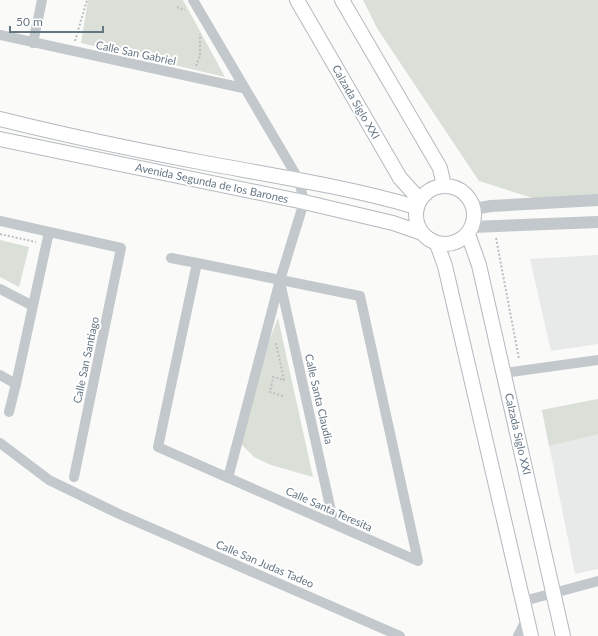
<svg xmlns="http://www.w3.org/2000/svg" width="598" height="636" font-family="Lato,sans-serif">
<rect width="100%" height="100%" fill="#fafaf8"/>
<path fill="#e8e9e9" d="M598,255V344L551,351L530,259Z
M598,399V569L575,574L542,410Z"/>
<path fill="#dadfd7" d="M88,0H183L225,77L81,43Z
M363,0H598V196L536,199L479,181L377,28Z
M0,240L29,247L19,287L0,277Z
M278,318L313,477L271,465L254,457L238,441L253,382Z
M598,399V434L549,446L542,410Z"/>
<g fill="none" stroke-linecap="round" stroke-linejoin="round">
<g stroke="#b3babf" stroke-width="16">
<path id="secondary" d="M297,0L400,178L420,200
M342,0L440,168L444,186
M0,119C68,136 136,150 205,163C276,176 348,187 416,207
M0,139L304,202L393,223L422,233
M416 215a29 29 0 1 1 58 0a29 29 0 1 1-58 0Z
M468,234L479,265L563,636
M437,244L445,266L531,636"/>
</g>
<path stroke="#bbbfc2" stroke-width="2" stroke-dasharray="2 2" stroke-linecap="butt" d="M177,7L185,10
M75,41L87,0
M196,66L200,56V34
M0,234L36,242
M496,238L519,359
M276,343L284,380L273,377L270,392L283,396"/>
<path stroke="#c3c8cc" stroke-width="10" d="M193,0L299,180L304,202L280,280L228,478
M0,35L243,88
M33,43L42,0
M0,221L121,248L74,477
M171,258L197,263
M197,263L360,296L418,561L158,447Z
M280,282L334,524
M0,289L33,306
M504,373L598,360
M0,375L16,384L49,232
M9,412L16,384
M0,443L49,480L119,514L400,636
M524,601L598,581
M518,636L527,618"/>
<path stroke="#c3c8cc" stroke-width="12" d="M474,209L491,206L598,200
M472,227L598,222"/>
<use href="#secondary" stroke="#fff" stroke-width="14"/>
</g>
<g text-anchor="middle" stroke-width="4" stroke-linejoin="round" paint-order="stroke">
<g font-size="11" fill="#657683" stroke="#fff">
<text transform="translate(136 53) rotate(12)" y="4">Calle San Gabriel</text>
<text transform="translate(356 102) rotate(60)" y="4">Calzada Siglo XXI</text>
<text transform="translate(212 183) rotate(12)" y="4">Avenida Segunda de los Barones</text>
<text transform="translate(86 360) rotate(-78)" y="4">Calle San Santiago</text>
<text transform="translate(319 399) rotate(77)" y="4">Calle Santa Claudia</text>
<text transform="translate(518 434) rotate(77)" y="4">Calzada Siglo XXI</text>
<text transform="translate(329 509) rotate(24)" y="4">Calle Santa Teresita</text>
<text transform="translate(265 564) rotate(23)" y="4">Calle San Judas Tadeo</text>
</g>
</g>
<path d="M10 26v6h93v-6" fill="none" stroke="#657683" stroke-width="2"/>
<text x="16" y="26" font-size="12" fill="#657683" stroke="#ffffff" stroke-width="3" paint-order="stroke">50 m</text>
</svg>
